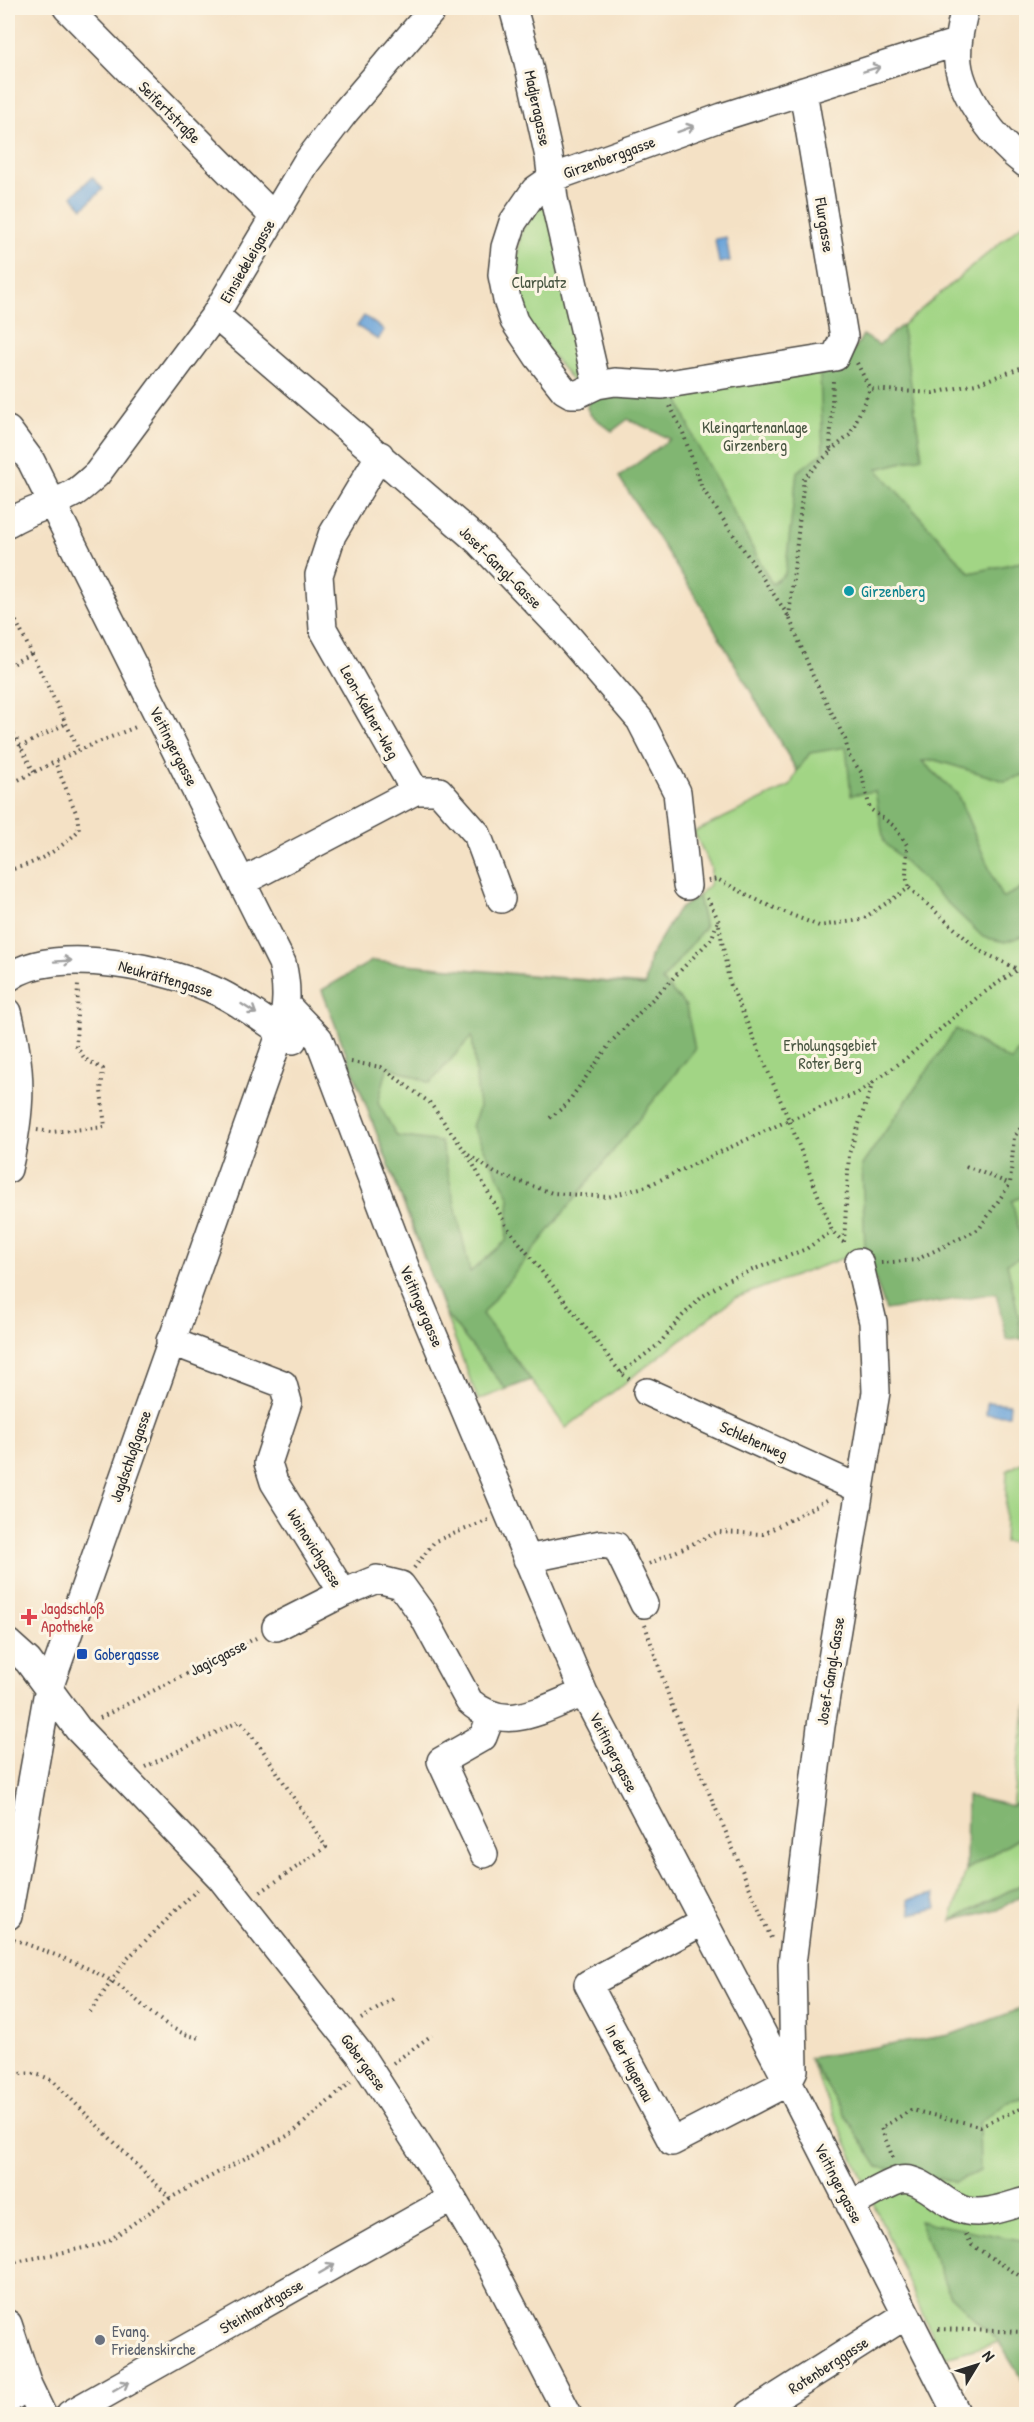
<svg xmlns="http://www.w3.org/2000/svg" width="1034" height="2422" font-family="'Patrick Hand',sans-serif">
<rect width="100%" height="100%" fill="#fcf5e5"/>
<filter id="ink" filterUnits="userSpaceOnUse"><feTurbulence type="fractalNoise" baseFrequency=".0167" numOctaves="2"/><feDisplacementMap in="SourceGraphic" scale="12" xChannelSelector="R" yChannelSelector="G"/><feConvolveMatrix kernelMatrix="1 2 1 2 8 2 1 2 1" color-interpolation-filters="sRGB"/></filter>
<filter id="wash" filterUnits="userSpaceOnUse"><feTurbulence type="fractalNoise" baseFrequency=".008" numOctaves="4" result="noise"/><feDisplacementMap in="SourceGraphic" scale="24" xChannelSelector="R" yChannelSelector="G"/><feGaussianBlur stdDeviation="1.35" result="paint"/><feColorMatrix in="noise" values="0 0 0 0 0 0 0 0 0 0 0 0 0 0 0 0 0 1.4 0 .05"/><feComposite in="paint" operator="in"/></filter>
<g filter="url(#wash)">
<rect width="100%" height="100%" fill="#f4e1c5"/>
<path fill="#a2d585" stroke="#668058" stroke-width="1.5" d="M547,195L585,369L579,382L574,383L528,325L513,286L521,231Z
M1026,221V561L970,573L894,488L802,605L993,925L1026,909V1339H1021L1019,1318L1007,1264L886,1310L865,1250L735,1298L566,1428L531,1380L478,1400L322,990L372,961L645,985L650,957L677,911L698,896L710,884L711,868L694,832L790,786L797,771L699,602L619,477L670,439L628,419L612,431L590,414L587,408L842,364L855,348L863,335L879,345Z
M935,760L1005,781L1026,774V886L1002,899L957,794L922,761Z
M1026,1460V1543L1004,1542L1007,1471Z
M1026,1705V1799L1012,1806Z
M1026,1834V1882L951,1921L966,1870Z
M1026,2007V2386L999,2342L942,2358L809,2058L950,2035Z"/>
<path fill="#81b672" stroke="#56704e" stroke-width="1.5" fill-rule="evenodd" d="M902,325L922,457L877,469L970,573L1026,561V774L1005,781L935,760L922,761L957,794L1002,898L1026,886V935L1005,942L983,937L884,842L875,791L851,795L846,747L810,753L797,771L699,602L619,477L670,439L628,419L612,431L590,414L587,408L588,402L599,394L677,395L695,441L772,584L785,574L797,472L823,453L820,373C845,363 850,359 863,335L879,345Z
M698,896L705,927L662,981L686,1006L695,1049L482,1314L531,1380L506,1389L446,1314L322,990L372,961L645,986L650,957L677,911ZM472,1036L479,1108L472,1126L510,1198L506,1241L470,1272L441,1142L397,1136L378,1103L388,1066L430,1083Z
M956,1029L1011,1061L1026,1039V1132L1020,1137L1026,1152V1195L1012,1201L1025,1256L1007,1263L1019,1318L1021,1339L1007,1340L996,1293L886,1310L865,1250L862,1165Z
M967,1796L1012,1806L1026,1799V1834L966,1870Z
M1026,1882V1893L1001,1908L951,1921Z
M1026,2007V2097L1008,2101L979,2123L980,2171L955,2182L878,2167L809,2058L950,2035Z
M919,2221L1026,2241V2386L999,2342L949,2294Z"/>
<path fill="#69a3d9" stroke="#4a6782" stroke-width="1.5" d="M92,177L103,189L83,208L72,196Z
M726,237L730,261L719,263L715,239Z
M364,316L384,330L378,340L357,326Z
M987,1402L1010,1404L1009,1415L986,1414Z
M934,1894L937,1908L911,1914L908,1900Z"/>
</g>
<g filter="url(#ink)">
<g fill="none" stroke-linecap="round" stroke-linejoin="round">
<g stroke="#494642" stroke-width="30">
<path id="minor" d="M67,8L273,216
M513,8L528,62L549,157L554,199L597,385
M965,8C961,25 956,44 958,63C962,98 999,144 1026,164
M803,91L844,337L835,357L662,385L615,382L597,385L578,394H571L564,390L538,357L514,321L507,300L502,275L505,247L513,222L535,190L552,178L722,117L958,42
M215,315L478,541L559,626L640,720L677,792L687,886
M8,430L31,461L282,963C288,988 287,1007 281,1032L48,1691L8,1916
M8,523C29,510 53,505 74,493C82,488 89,481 97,474L215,315L306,163L345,112L434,8
M415,791H439L477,834L501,899
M242,882L415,791L323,629L319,575L332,535L380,455
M8,978C55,943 171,969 220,993C246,1006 269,1024 293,1040
M287,1006L319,1039L409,1277L584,1693L788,2082L957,2414
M8,1012C23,1072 22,1109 8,1169
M170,1341L283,1384L288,1402L268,1463L274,1482L343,1593L377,1579L401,1585L422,1614L469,1701C506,1735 544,1708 584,1693
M647,1392L860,1489
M527,1559L601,1544L616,1546L644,1604
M276,1627L343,1593
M8,1643L28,1661L78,1729L220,1877L359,2053L452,2198L492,2267L568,2414
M484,1854L441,1761L483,1737L491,1716
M702,1922L588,1984L672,2142L788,2082L794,2070L792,1964L821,1726L876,1392L873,1322L859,1262
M850,2205C864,2198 886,2184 900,2180C922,2175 945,2207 967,2211C987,2215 1007,2206 1026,2201
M8,2324L28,2385L42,2414
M8,2400L28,2385
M70,2414L452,2198
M750,2414L906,2315"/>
</g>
<path stroke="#494642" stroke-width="4" stroke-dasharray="1.5 4.5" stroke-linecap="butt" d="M857,363L870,389
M670,406L682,430L702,488L789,617L813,676L845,739L849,756L861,772L870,809L894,826L907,845L906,876L909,888
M830,451L850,435L870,389L933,393L976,384L1026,366
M8,605L79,750
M789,617L804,478L830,452L833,380
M8,666L32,653
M8,723L34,772
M20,747L67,723
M8,785L79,750L138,726
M8,870C34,865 60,850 79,830L77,815L55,762
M708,881L717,879L765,904L819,926L861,920L909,888L980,951L1026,973
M707,898L718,919L729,981L789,1120L832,1231L846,1245
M351,1062L381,1067L430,1103L467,1154L495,1173L552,1193L608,1197L647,1186L789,1120L858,1093L904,1060L978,997L1018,969
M550,1118L566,1105L612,1041L712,938L718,920
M37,1130L51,1132L105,1127L101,1091L103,1069L85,1059L76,1046L78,983
M468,1155L507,1227L621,1373L629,1379
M966,1166L1010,1184
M844,1242L849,1154L873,1082
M881,1263L916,1260L979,1229L1010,1184L1014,1137L1026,1121
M621,1373L659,1344L680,1318L703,1296L727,1280L806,1249L832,1231
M649,1564L718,1532L763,1534L827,1500
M414,1568L435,1541L489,1520
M645,1625L672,1706L771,1938
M100,1718L256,1638
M145,1767L240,1721L262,1749L326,1847L259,1893
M14,1939C45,1952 79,1962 108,1979C140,1997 163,2034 202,2038
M90,2012L127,1959L200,1887
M361,2019L393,1999
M393,2063L432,2035
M9,2077C25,2071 39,2073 53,2081L170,2198L291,2134L351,2082
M893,2158L881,2128L911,2110L980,2126L1026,2106
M966,2234L972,2245L1026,2280
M16,2262L98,2245L111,2239L170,2198
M938,2329L1026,2332"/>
<use href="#minor" stroke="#fff" stroke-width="27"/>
</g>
<defs><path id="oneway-shaft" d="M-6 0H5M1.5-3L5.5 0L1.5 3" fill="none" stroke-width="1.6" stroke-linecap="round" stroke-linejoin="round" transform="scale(1.5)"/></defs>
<g stroke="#a0a0a0">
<use href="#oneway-shaft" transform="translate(872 69) rotate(-17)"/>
<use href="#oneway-shaft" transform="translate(686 129) rotate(-20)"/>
<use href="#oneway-shaft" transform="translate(63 961) rotate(-4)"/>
<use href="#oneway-shaft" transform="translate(249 1009) rotate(33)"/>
<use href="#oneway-shaft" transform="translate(327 2269) rotate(-30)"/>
<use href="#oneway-shaft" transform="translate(121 2386) rotate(-30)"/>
</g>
</g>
<circle fill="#0f9aa8" stroke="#fcf5e5" stroke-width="2" cx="849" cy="591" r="6"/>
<path fill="#e0444e" stroke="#fcf5e5" stroke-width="2" d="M26 1608h6v6h6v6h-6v6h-6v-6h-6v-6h6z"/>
<rect fill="#1a4fb4" stroke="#fcf5e5" stroke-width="2" x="76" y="1648" width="12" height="12" rx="3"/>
<circle fill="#6b7280" stroke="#fcf5e5" stroke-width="2" cx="100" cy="2340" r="6"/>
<g text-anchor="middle" stroke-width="6" stroke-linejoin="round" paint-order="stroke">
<g font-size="16" fill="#2b2b2b" stroke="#fcf5e5">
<text transform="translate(538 108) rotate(78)" y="6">Madjeragasse</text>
<text transform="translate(170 112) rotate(45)" y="6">Seifertstraße</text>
<text transform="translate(609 157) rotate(-20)" y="6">Girzenberggasse</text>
<text transform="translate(825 225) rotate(81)" y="6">Flurgasse</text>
<text transform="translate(247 261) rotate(-60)" y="6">Einsiedeleigasse</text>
<text transform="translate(501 567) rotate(45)" y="6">Josef-Gangl-Gasse</text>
<text transform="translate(370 712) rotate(61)" y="6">Leon-Kellner-Weg</text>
<text transform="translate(174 746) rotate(63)" y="6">Veitingergasse</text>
<text transform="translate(166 978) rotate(16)" y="6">Neukräftengasse</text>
<text transform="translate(422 1306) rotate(67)" y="6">Veitingergasse</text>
<text transform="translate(754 1440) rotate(24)" y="6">Schlehenweg</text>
<text transform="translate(130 1456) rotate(-71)" y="6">Jagdschloßgasse</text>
<text transform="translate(315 1548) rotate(58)" y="6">Woinovichgasse</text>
<text transform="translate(218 1657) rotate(-27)" y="6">Jagicgasse</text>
<text transform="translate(830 1671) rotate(-81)" y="6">Josef-Gangl-Gasse</text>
<text transform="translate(614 1752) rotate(63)" y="6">Veitingergasse</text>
<text transform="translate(364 2062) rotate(54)" y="6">Gobergasse</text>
<text transform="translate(630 2063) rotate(62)" y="6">In der Hagenau</text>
<text transform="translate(839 2183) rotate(63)" y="6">Veitingergasse</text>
<text transform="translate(261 2306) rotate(-30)" y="6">Steinhardtgasse</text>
<text transform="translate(828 2365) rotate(-33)" y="6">Rotenberggasse</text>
</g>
<g font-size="16" fill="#495642" stroke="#fcf5e5">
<text x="539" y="288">Clarplatz</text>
<text x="755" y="433">Kleingartenanlage<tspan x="755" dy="18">Girzenberg</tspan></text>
<text x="830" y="1051">Erholungsgebiet<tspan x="830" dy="18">Roter Berg</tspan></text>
</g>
<g font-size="16" fill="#0d838f" stroke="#fcf5e5" text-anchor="start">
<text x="861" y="597">Girzenberg</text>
</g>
<g font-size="16" fill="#be3a42" stroke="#fcf5e5" text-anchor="start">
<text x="41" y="1614">Jagdschloß<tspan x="41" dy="18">Apotheke</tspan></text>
</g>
<g font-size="16" fill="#164399" stroke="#fcf5e5" text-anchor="start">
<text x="94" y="1660">Gobergasse</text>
</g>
<g font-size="16" fill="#5b616d" stroke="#fcf5e5" text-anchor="start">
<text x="112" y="2337">Evang.<tspan x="112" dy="18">Friedenskirche</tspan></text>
</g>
</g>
<rect width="1034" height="2422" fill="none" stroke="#fcf5e5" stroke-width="30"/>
<g transform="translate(977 2365) rotate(52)" stroke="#fcf5e5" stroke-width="4.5" paint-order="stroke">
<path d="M0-4.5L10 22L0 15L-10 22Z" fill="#2b2b2b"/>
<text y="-9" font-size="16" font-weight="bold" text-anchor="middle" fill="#2b2b2b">N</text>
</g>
</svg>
